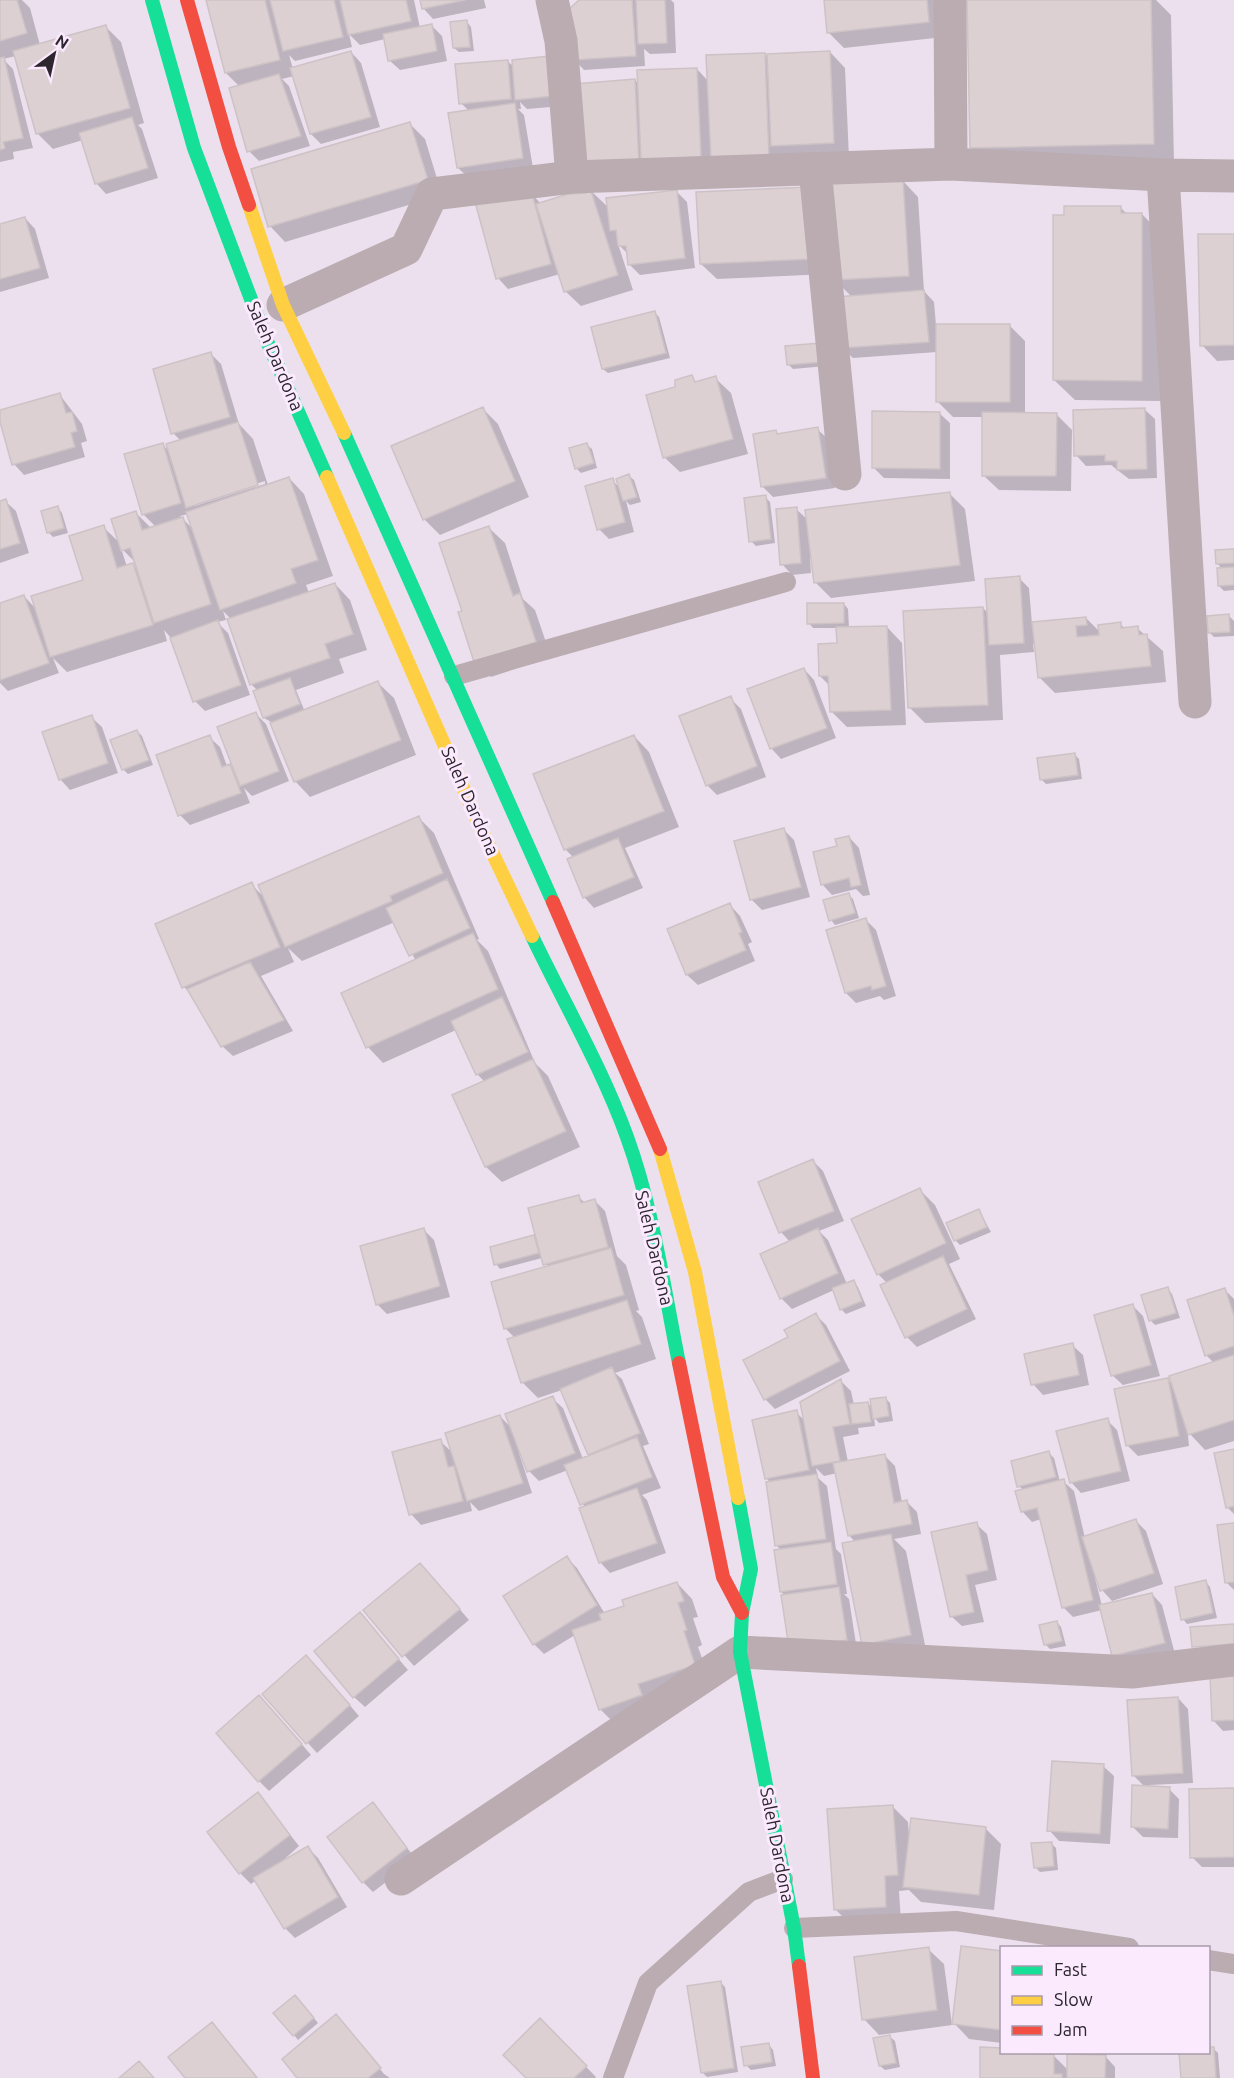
<svg xmlns="http://www.w3.org/2000/svg" width="1234" height="2078" font-family="Ubuntu,sans-serif">
<rect width="100%" height="100%" fill="#ece0ee"/>
<path fill="#0003" fill-rule="evenodd" d="M0,0H22L30,8L40,45L106,27L121,42L144,123L138,125L142,129L158,178L106,194L96,183L83,140L53,149L37,133L16,56L3,59L13,69L33,148L13,152L14,159L0,162Z
M208,0H414L420,28L432,26L442,36L447,61L400,70L389,60L385,39L360,45L349,34L352,47L295,61L289,55L293,69L351,52L361,63L380,127L321,144L311,134L294,76L282,79L289,86L310,146L259,161L249,151L240,87L226,73Z
M421,0H484L486,8L433,19L423,8Z
M581,0H671L674,3L676,53L650,54L644,49L645,66L584,70L574,59Z
M825,0H940L944,37L844,48L828,32Z
M968,0H1156L1171,15L1174,164L992,168L971,147Z
M467,22L471,27L474,51L459,52L454,48Z
M830,52L845,68L849,158L595,182L635,80L639,84L697,69L709,82L764,54L769,59Z
M507,61L563,106L527,109L520,102L521,109H518L524,115L533,168L469,178L458,168L469,111L461,103Z
M410,124L425,139L442,195L285,242L270,226Z
M903,181L918,197L924,291L934,302L936,325H1009L1025,341V414H1056L1072,430L1071,491L999,490L983,475L984,417H953L937,401V352L853,358L842,348L852,297L835,280Z
M808,188L828,274L717,279L701,264Z
M590,190L609,208L676,191L687,202L695,268L640,275L629,264L628,254L618,244L633,290L581,306L565,291L560,274L508,289L498,278L530,192L541,204L587,195Z
M1120,207L1127,214H1142L1162,235V401L1075,400L1054,380L1066,216Z
M25,218L35,229L49,278L0,292V225Z
M1234,235V360L1217,361L1202,345Z
M654,312L659,317L670,358L608,373L603,369Z
M825,349L826,366L793,369L788,364Z
M211,354L221,364L239,424L253,439L268,485L289,478L304,494L333,576L306,585L309,593L335,584L350,600L367,650L339,659L344,673L296,690L305,712L378,683L394,698L416,755L310,797L295,781L271,722L264,718L258,691L251,684L231,619L223,611L226,620L217,622L228,633L250,695L205,711L195,701L171,638L164,630L167,641L67,672L53,658L59,673L8,691L0,683V605L24,596L36,609L85,581L103,527L121,544L135,512L151,528L156,527L143,514L162,444L170,452L181,441L173,433ZM265,481V484L195,506V503ZM188,514L194,530L180,516ZM121,548L137,564L139,571L133,565L127,567Z
M691,377L697,383L715,378L731,393L748,454L680,472L664,457L677,388Z
M60,395L82,424L87,441L81,443L85,457L24,475L14,464L0,412Z
M482,408L498,424L529,497L440,535L424,519Z
M1144,409L1155,419L1157,478L1129,479L1111,465L1086,466L1076,455Z
M939,413L950,423V479L884,478L874,468Z
M817,429L828,439L835,488L773,497L762,486L776,432L779,435Z
M587,445L592,449L597,468L581,473L576,468Z
M629,476L634,480L641,502L630,505L626,501L634,532L609,539L599,529L612,480L621,489Z
M950,494L965,509L975,581L831,598L815,582L812,557H810L811,573L792,575L782,564L796,509L808,520Z
M765,497L770,502L775,543L756,546L751,541Z
M5,501L16,511L29,553L0,563V503Z
M58,508L62,513L68,533L53,537L48,532Z
M489,528L505,543L523,599L535,610L551,657L491,677L476,661L464,612Z
M1234,551V590L1224,591L1219,586L1223,570L1217,563Z
M1019,578L1029,588L1032,624L1086,618L1100,632L1120,624L1126,629L1137,628L1163,651L1166,682L1055,693L1040,678L1036,644H1033L1034,652L1000,655L1003,720L925,723L910,708L983,608L989,614Z
M844,604L848,609L849,628L887,627L902,643L906,725L847,727L831,711L830,686L820,676L839,645L838,628H813L809,623Z
M1229,616L1234,621V636L1214,637L1209,632Z
M804,669L814,680L836,738L781,759L771,748Z
M730,698L741,709L766,777L717,795L707,785Z
M256,714L266,724L289,781L252,796L244,788L250,803L190,825L180,815L209,737L220,747L227,766L236,772Z
M91,717L102,727L118,773L70,790L60,779Z
M137,731L142,736L153,765L128,774L123,769Z
M634,736L649,752L679,827L625,848L643,888L594,908L584,897L574,858L565,849Z
M1074,754L1079,759L1082,779L1046,784L1041,779Z
M419,818L434,833L479,939L477,940L488,951L535,1063L548,1076L580,1147L502,1182L486,1167L454,1096L485,1082L477,1074L456,1030L383,1063L368,1047L416,961L395,922L302,961L288,948L294,962L261,976L293,1031L233,1056L222,1046L195,998L184,987L251,884L264,897Z
M784,830L794,840L810,897L762,910L751,899Z
M849,837L859,848L870,895L863,896L856,889L832,895L822,884L839,847Z
M848,894L853,899L859,918L835,925L831,920Z
M730,905L740,916L752,942L748,944L755,961L698,985L687,975L669,930Z
M866,920L876,930L896,996L884,1000L880,996L856,1003L846,993Z
M813,1161L823,1171L844,1221L819,1231L828,1240L847,1284L854,1282L858,1287L866,1306L846,1314L841,1309L834,1290L792,1309L781,1298L762,1254L790,1242L781,1232Z
M920,1190L935,1205L960,1259L949,1264L976,1319L917,1347L907,1337L887,1283L878,1274Z
M579,1197L585,1203L595,1201L605,1211L617,1256L626,1265L639,1310L636,1311L642,1317L656,1359L615,1373L622,1379L649,1444L643,1446L661,1488L642,1495L647,1500L666,1553L610,1573L600,1562L585,1508L568,1470L539,1481L529,1471L521,1452L519,1453L532,1493L479,1511L470,1502L472,1511L421,1525L411,1514L440,1441L453,1453L500,1416L512,1429L552,1398L563,1408L583,1459L590,1457L562,1390L538,1398L522,1382L515,1338L505,1328L548,1267L542,1258L500,1269L496,1264L534,1237L538,1242Z
M979,1211L991,1232L960,1245L955,1240Z
M424,1230L434,1240L450,1297L387,1314L377,1304Z
M1168,1289L1172,1294L1180,1318L1155,1325L1151,1321Z
M1225,1290L1234,1299V1441L1205,1450L1190,1434L1187,1426L1189,1446L1138,1456L1127,1445L1167,1379L1174,1386L1214,1363L1206,1355Z
M1133,1306L1143,1316L1160,1376L1123,1385L1112,1375Z
M816,1315L826,1325L850,1371L775,1409L765,1399L790,1338Z
M1072,1345L1083,1355L1089,1385L1043,1395L1033,1384Z
M841,1381L851,1391L854,1405L868,1403L873,1409L885,1398L890,1403L893,1421L879,1423L874,1417L875,1426L858,1428L859,1434L843,1437L848,1462L884,1455L895,1466L902,1502H907L917,1512L921,1534L894,1539L906,1551L926,1650L863,1644L855,1542L849,1535L837,1473L824,1476L816,1468L818,1478L827,1486L836,1549L841,1554L847,1594H844L849,1599L857,1650L801,1658L786,1596L781,1592V1550L777,1546L770,1482L766,1478L796,1412L805,1421Z
M1107,1420L1117,1430L1130,1481L1081,1493L1071,1482Z
M1234,1450V1514L1227,1507Z
M1049,1453L1054,1458L1060,1482L1063,1481L1074,1491L1085,1538L1136,1521L1146,1531L1163,1584L1112,1601L1102,1590L1097,1578H1095L1102,1606L1152,1594L1162,1605L1175,1654L1123,1666L1113,1656L1102,1610L1073,1617L1063,1607L1041,1519L1032,1522L1022,1511L1023,1490L1019,1486Z
M976,1524L987,1534L997,1580L975,1585L984,1622L962,1626L951,1616Z
M1234,1524V1590L1227,1583Z
M567,1558L577,1568L605,1614L677,1583L692,1599L698,1617L693,1618L702,1645L698,1647L710,1680L616,1725L600,1709L575,1635L544,1654L534,1644Z
M430,1575L469,1620L414,1666L365,1611Z
M1206,1582L1210,1587L1217,1618L1187,1624L1183,1619Z
M360,1614L408,1670L365,1707L354,1697Z
M1057,1622L1061,1627L1066,1646L1050,1649L1045,1644Z
M317,1667L359,1716L317,1753L307,1742Z
M1234,1675V1730L1223,1731L1213,1720Z
M1178,1698L1188,1709L1193,1783L1149,1785V1788L1169,1789L1179,1799L1178,1838L1143,1837L1132,1826L1145,1787L1133,1775Z
M270,1707L311,1755L269,1791L259,1781Z
M1103,1766L1114,1776L1110,1844L1059,1841L1049,1830Z
M1234,1790V1867H1202L1192,1857Z
M258,1794L299,1846L278,1865L308,1848L318,1858L347,1907L295,1938L285,1928L256,1880L251,1884L240,1873L209,1832Z
M372,1804L416,1859L373,1892L363,1882Z
M892,1806L908,1822L909,1835L985,1828L1001,1844L994,1910L921,1902L909,1890L899,1891L901,1922L851,1925L835,1909Z
M1051,1843L1056,1848L1058,1870L1040,1872L1035,1867Z
M928,1949L944,1964L952,2025L879,2035L864,2019Z
M1002,1953V2043L969,2039L954,2023Z
M720,1982L725,1987L738,2072L707,2077L703,2073Z
M300,2001L318,2023L298,2040L294,2035Z
M336,2016L384,2074L390,2078H299Z
M540,2020L596,2077L595,2078H528Z
M212,2024L227,2040L258,2078H187Z
M890,2037L895,2041L900,2067L885,2070L880,2066Z
M769,2045L773,2050L776,2066L751,2070L746,2065Z
M1213,2048L1218,2053L1220,2078H1182Z
M1002,2052L1053,2055L1068,2070L1105,2056L1115,2067V2078H981Z"/>
<path fill="#ddd0d3" stroke="#cdc2c5" stroke-width="1.5" d="M0,0H17L27,33L0,41Z
M206,0H265L280,60L225,73Z
M270,0H334L343,37L283,51Z
M340,0H406L411,21L348,35Z
M420,0H465L422,9Z
M579,0H632L636,56L572,60L569,9Z
M636,0H665L667,43L638,44Z
M824,0H927L929,22L827,33Z
M967,0H1151L1154,144L970,148Z
M467,20L470,47L453,48L450,22Z
M432,24L437,51L388,61L383,34Z
M106,25L130,108L36,134L13,51Z
M351,51L371,117L310,134L290,68Z
M830,51L834,143L771,146L767,54Z
M765,53L769,157L711,160L706,55Z
M549,56L553,96L515,100L512,60Z
M4,57L23,138L3,142L5,148L0,150V58Z
M508,60L511,99L459,104L455,64Z
M697,68L701,157L641,160L637,70Z
M279,74L301,136L247,152L229,88Z
M635,79L639,165L578,167L574,84Z
M515,103L523,158L457,168L448,113Z
M132,117L148,168L95,184L79,133Z
M410,122L428,180L268,227L251,169Z
M903,179L909,276L834,280L828,183Z
M809,187L813,259L700,264L696,192Z
M590,188L618,275L564,292L536,204L568,194L586,193Z
M531,190L551,264L496,279L474,198Z
M677,190L685,258L628,265L626,246H618L616,230L610,231L606,198Z
M1064,206H1121V213H1142V381L1053,380V215H1064Z
M25,217L40,268L0,279V224Z
M1198,234H1234V345L1200,346Z
M924,290L929,342L841,348L836,297Z
M655,311L666,353L602,369L591,327Z
M936,324H1010V402H936Z
M820,343L822,362L787,365L785,346Z
M211,352L230,417L171,434L153,369Z
M692,375L695,382L716,376L733,439L663,458L646,395L675,387V380Z
M60,393L66,413L72,412L77,431L71,433L75,447L12,465L0,422V410Z
M483,407L515,481L423,520L391,446Z
M1145,408L1147,469L1117,470V461H1105V455L1074,456L1073,410Z
M872,411L940,412V469L872,468Z
M982,412L1057,413L1056,476H982Z
M238,422L258,485L186,508L166,444Z
M818,427L826,478L761,487L753,434L776,430L777,434Z
M163,443L181,503L142,515L124,454Z
M587,443L594,463L575,469L569,448Z
M629,474L637,497L623,501L616,479Z
M289,477L318,560L291,569L296,583L220,610L186,512Z
M613,478L625,522L597,530L585,486Z
M950,492L960,565L814,583L805,510Z
M766,495L771,539L749,542L744,498Z
M6,499L20,543L0,549V501Z
M58,506L64,528L47,533L41,511Z
M797,507L801,563L780,565L776,509Z
M136,511L142,530L183,517L211,604L154,623L130,548L121,551L111,519Z
M104,525L117,568L133,563L153,625L50,657L31,596L83,580L69,536Z
M489,526L513,596L520,593L536,642L474,662L458,612L462,611L439,543Z
M1234,549V563L1216,564L1215,550Z
M1234,567V585L1218,586L1217,568Z
M1020,576L1024,643L989,645L985,579Z
M335,583L353,634L325,644L330,658L250,685L227,619Z
M24,595L49,663L0,680V603Z
M807,603H844V623L807,624Z
M983,607L988,705L908,708L903,611Z
M1229,614L1230,632L1208,633L1207,616Z
M1086,617L1087,625L1076,626L1077,637L1099,635L1098,625L1121,622V628L1138,626L1139,635L1147,634L1151,666L1038,678L1032,622Z
M218,620L241,685L193,702L170,638Z
M887,626L891,710L830,712L828,676H819L818,644L837,643L836,627Z
M804,668L827,728L770,749L747,689Z
M290,678L300,704L263,718L253,691Z
M378,681L401,740L294,782L270,723Z
M731,696L757,766L706,786L679,716Z
M256,712L279,771L240,786L217,727Z
M92,715L108,763L59,780L42,732Z
M137,730L149,760L122,770L110,740Z
M210,735L222,767L230,764L241,793L178,816L156,755Z
M634,735L664,811L564,850L533,774Z
M1075,753L1078,775L1040,780L1037,758Z
M419,816L443,873L390,896L392,901L285,947L258,885Z
M784,828L801,887L750,900L734,841Z
M849,836L861,885L851,887L849,878L821,885L813,852L837,846L835,839Z
M618,838L634,877L583,898L567,859Z
M447,879L470,928L409,956L386,908Z
M252,882L280,947L182,988L155,924Z
M849,893L855,913L829,921L823,900Z
M730,903L742,932L739,933L746,950L686,975L667,929Z
M866,918L886,986L872,990L871,986L845,993L826,930Z
M473,933L498,989L366,1048L341,993Z
M250,962L284,1020L221,1047L187,989Z
M502,997L528,1052L476,1075L451,1021Z
M533,1059L566,1131L485,1167L452,1095Z
M813,1159L834,1211L779,1233L758,1182Z
M920,1188L946,1243L877,1275L851,1219Z
M579,1195L581,1203L595,1199L608,1247L543,1265L528,1208Z
M979,1209L987,1227L954,1241L946,1223Z
M424,1228L440,1286L376,1305L360,1246Z
M818,1228L838,1273L780,1299L760,1254Z
M534,1235L539,1253L494,1265L490,1247Z
M611,1248L624,1295L504,1329L491,1282Z
M943,1256L967,1309L905,1338L880,1285Z
M854,1280L862,1301L840,1310L832,1288Z
M1168,1287L1176,1313L1149,1321L1141,1295Z
M1225,1288L1234,1316V1346L1205,1356L1187,1300Z
M627,1300L641,1344L521,1383L507,1339Z
M1133,1304L1151,1365L1111,1376L1094,1315Z
M816,1313L840,1361L764,1400L743,1360L788,1337L784,1330Z
M1073,1343L1079,1375L1031,1385L1024,1354Z
M1234,1355V1420L1188,1435L1169,1376Z
M612,1367L640,1433L588,1455L560,1389Z
M1168,1378L1179,1436L1126,1446L1114,1389Z
M841,1379L850,1424L833,1427L840,1461L812,1466L800,1402Z
M553,1396L575,1453L527,1472L505,1414Z
M886,1397L889,1416L873,1419L870,1399Z
M868,1402L871,1422L852,1424L849,1404Z
M797,1410L809,1470L765,1479L752,1420Z
M500,1415L523,1483L467,1501L445,1433Z
M1108,1418L1121,1471L1070,1483L1056,1431Z
M637,1437L652,1477L580,1505L564,1465Z
M441,1439L448,1467L454,1466L463,1501L409,1515L392,1452Z
M1234,1449V1506L1226,1508L1214,1453Z
M1049,1451L1056,1477L1017,1487L1011,1461Z
M885,1454L894,1503L907,1500L912,1524L848,1536L833,1463Z
M817,1474L826,1539L775,1546L766,1482Z
M1064,1479L1093,1600L1062,1608L1037,1508L1021,1512L1015,1491Z
M637,1488L657,1543L599,1563L579,1508Z
M1136,1519L1154,1573L1100,1591L1082,1537Z
M977,1522L988,1570L966,1575L974,1612L950,1617L931,1532Z
M1234,1523V1582L1225,1583L1217,1525Z
M891,1534L911,1635L862,1645L842,1543Z
M831,1542L837,1584L780,1592L774,1550Z
M567,1556L597,1605L533,1645L503,1596Z
M420,1563L460,1609L402,1657L363,1610Z
M1206,1580L1213,1613L1181,1620L1175,1587Z
M677,1582L684,1601L678,1603L687,1630L684,1631L695,1665L638,1684L642,1695L599,1710L572,1630L601,1620L599,1614L624,1606L622,1600Z
M839,1587L847,1640L789,1648L781,1595Z
M1152,1593L1165,1643L1112,1656L1099,1605Z
M360,1612L399,1659L353,1698L314,1651Z
M1057,1621L1062,1641L1044,1645L1039,1625Z
M1234,1624V1644L1192,1647L1190,1627Z
M306,1655L350,1705L306,1744L262,1694Z
M1234,1674V1720L1212,1721L1210,1675Z
M259,1695L302,1744L258,1782L216,1733Z
M1178,1697L1183,1773L1132,1776L1127,1700Z
M1052,1761L1104,1764L1100,1834L1047,1831Z
M1132,1785L1170,1787L1168,1829L1131,1827Z
M1234,1788V1857L1190,1858L1189,1789Z
M258,1792L290,1835L239,1874L207,1832Z
M373,1802L407,1848L362,1883L327,1837Z
M893,1805L898,1875L885,1876L886,1907L834,1910L827,1809Z
M911,1818L986,1827L979,1895L903,1887Z
M1052,1842L1054,1866L1034,1868L1031,1843Z
M308,1846L338,1897L284,1929L253,1878Z
M961,1946L1002,1951V2030L952,2024Z
M929,1947L937,2010L862,2020L854,1957Z
M721,1981L734,2068L701,2073L687,1986Z
M295,1995L314,2018L293,2036L273,2013Z
M336,2014L381,2068L368,2078H297L282,2059Z
M540,2018L587,2066L574,2078H526L503,2055Z
M212,2022L257,2078H185L168,2057Z
M890,2035L896,2063L879,2066L873,2038Z
M769,2043L772,2062L744,2066L741,2047Z
M980,2047L1002,2048V2052L1054,2054V2074H1062V2078H980Z
M1208,2047H1214L1216,2078H1181L1179,2052H1208Z
M1067,2054L1106,2055L1105,2078H1067Z
M139,2061L154,2078H119Z"/>
<g fill="none" stroke-linecap="round" stroke-linejoin="round">
<path stroke="#baacb0" stroke-width="20" d="M454,676L786,582
M794,1928L956,1921L1129,1948
M1208,1960L1234,1964
M613,2078L648,1983L749,1892L783,1879"/>
<path stroke="#baacb0" stroke-width="33" d="M552,0L561,41L572,177
M950,0L951,164
M815,169L845,474
M1163,175L1195,702
M283,305L406,249L432,194L572,177L951,164L1163,175L1234,176
M401,1879L740,1652L1132,1672L1234,1660"/>
<path stroke="#16e098" stroke-width="14" d="M152,0L194,148L266,339L327,477
M344,433L553,902
M532,936C564,1003 602,1068 627,1137C653,1208 664,1289 679,1363
M738,1498L751,1569L742,1613L740,1652L794,1928L799,1966"/>
<path stroke="#ffcf43" stroke-width="14" d="M249,205L283,305L344,433
M327,477L482,831L532,936
M660,1149L695,1272L738,1498"/>
<path stroke="#f24e42" stroke-width="14" d="M187,0L229,147L249,205
M553,902L660,1149
M679,1363L723,1577L742,1613
M799,1966L813,2078"/>
</g>
<g text-anchor="middle" stroke-width="6" stroke-linejoin="round" paint-order="stroke">
<g font-size="18" fill="#2e262f" stroke="#fbe9fe">
<text transform="translate(275 356) rotate(67)" y="6">Saleh Dardona</text>
<text transform="translate(470 801) rotate(66)" y="6">Saleh Dardona</text>
<text transform="translate(654 1248) rotate(77)" y="6">Saleh Dardona</text>
<text transform="translate(777 1845) rotate(79)" y="6">Saleh Dardona</text>
</g>
</g>
<rect x="1000" y="1946" width="210" height="108" fill="#fbe9fe" stroke="#a99bab" stroke-width="1.5"/>
<rect x="1012" y="1966" width="30" height="9" fill="#16e098" stroke="#a99bab" stroke-width="1.5"/>
<text x="1054" y="1976" font-size="18" fill="#2e262f">Fast</text>
<rect x="1012" y="1996" width="30" height="9" fill="#ffcf43" stroke="#a99bab" stroke-width="1.5"/>
<text x="1054" y="2006" font-size="18" fill="#2e262f">Slow</text>
<rect x="1012" y="2026" width="30" height="9" fill="#f24e42" stroke="#a99bab" stroke-width="1.5"/>
<text x="1054" y="2036" font-size="18" fill="#2e262f">Jam</text>
<g transform="translate(54 54) rotate(33)" stroke="#fbe9fe" stroke-width="4.5" paint-order="stroke">
<path d="M0-4.5L10 22L0 15L-10 22Z" fill="#2e262f"/>
<text y="-9" font-size="16" font-weight="bold" text-anchor="middle" fill="#2e262f">N</text>
</g>
</svg>
